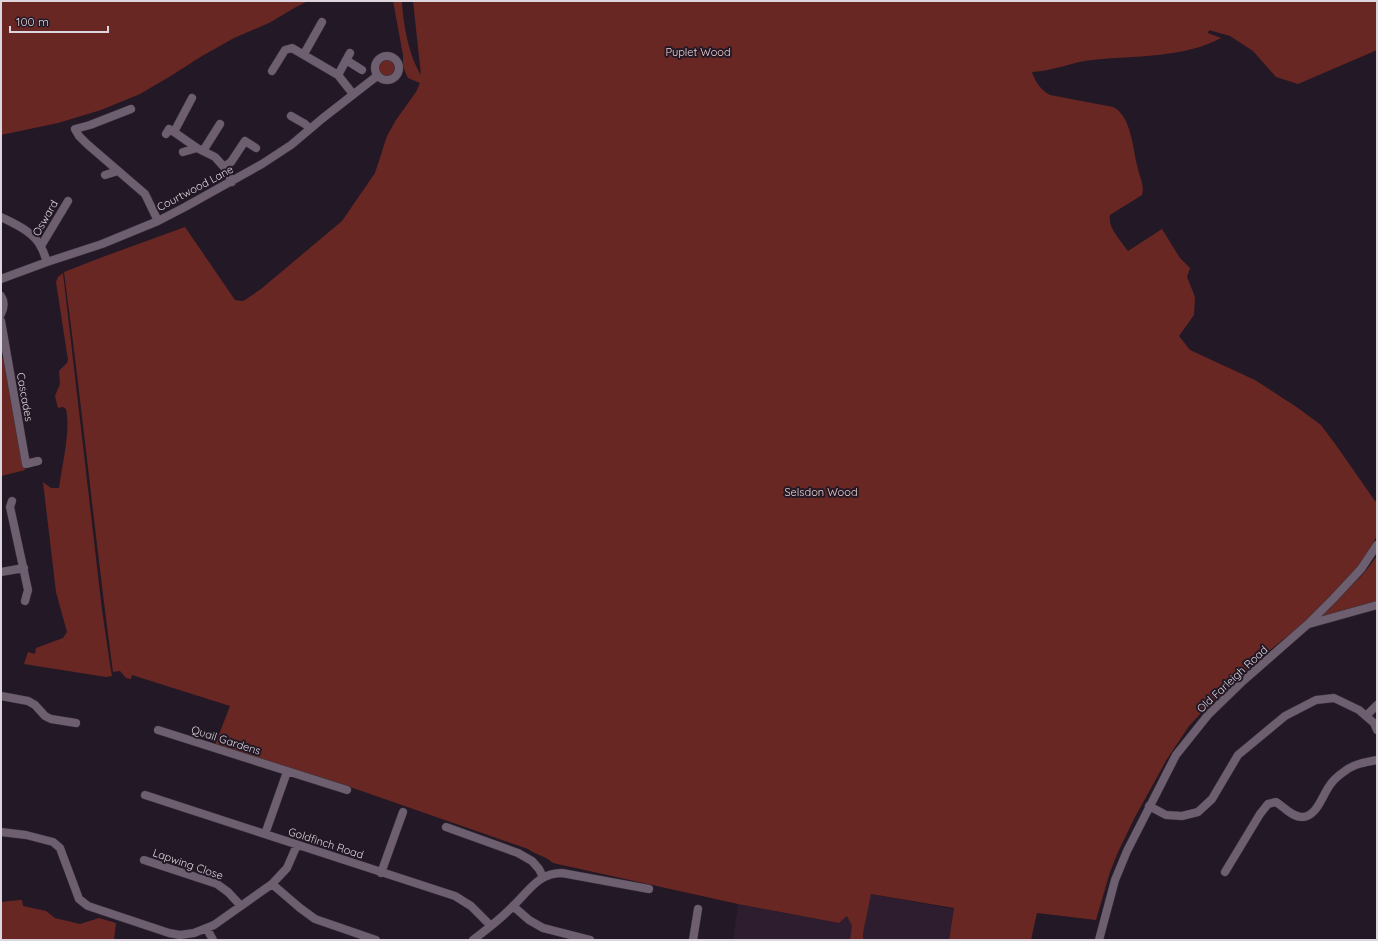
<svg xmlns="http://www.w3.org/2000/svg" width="1378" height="941" font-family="Quicksand,sans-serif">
<rect width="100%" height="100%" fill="#231825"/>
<path fill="#2d1d2f" d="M871,894L954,909L949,940H733L738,904L839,923Z"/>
<path fill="#692723" d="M1,1H308L296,7L269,23L234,38L202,56L169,77L140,94L101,110L58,123L1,135Z
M393,1H402C403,24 409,56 421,75L413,1H1377V50L1298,84L1276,77L1253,51L1230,36L1209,30L1208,33L1221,38C1181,59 1135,55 1092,60C1072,62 1053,71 1032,72C1035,82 1041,90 1050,95L1113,107C1131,115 1133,149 1137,165C1139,176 1145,185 1142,195L1110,215C1107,227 1121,241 1128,251L1162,229L1180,258L1190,268L1187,277L1195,297L1194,315L1179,336L1190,350L1255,380L1298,408L1321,425L1338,448L1375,501L1377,502V535L1368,554L1359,566L1305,622L1265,654L1202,712L1189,726L1167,759L1135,817L1118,852L1110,872L1096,920L1037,913L1031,940H949L954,908L871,894L863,933V940H850L852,926L847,916L839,923L738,904L553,863C546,856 536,855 528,849L356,789L215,745L230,706L132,675L131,679L126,678L120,671L113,672C95,539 82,405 64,272L100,258L185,227L235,300L242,301L245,300L261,289L342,221L375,173L387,136L396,120L416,92L420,83L408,78L406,74L403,66V55Z
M379 69a9 9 0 1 1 18 0a9 9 0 1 1-18 0Z
M63,273L102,610L111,671L112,676L106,677L24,664L28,652L35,654L36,648L63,638L67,632L56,592L43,482L51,488H59C62,465 71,430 66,409L63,407L58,408L55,396L60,384L59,371L67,363L68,360L56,282L58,277Z
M4,358L25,470L1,476V359Z
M1377,556V602L1320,618L1364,573Z
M20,900H22L23,906L46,911L55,918L80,924L99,918L116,923L114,940H1V902Z"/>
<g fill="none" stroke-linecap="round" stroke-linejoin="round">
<g stroke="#3a323c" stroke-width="9">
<path id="minor" d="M304,54L322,22
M375 68a12 12 0 1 1 24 0a12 12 0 1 1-24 0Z
M346,60L362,70
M272,71L285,50L292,48L338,75L353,94
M338,75L350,53
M192,98L174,132L197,148L215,157L224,167L232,182
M131,109L90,125L75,129L79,136L87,144L145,194L158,221
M291,116L305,124L310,129
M166,134L169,129L174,132
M203,151L220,124
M183,152L197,148
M224,167L231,162L245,141L256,148
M105,175L118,171
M1,217C15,224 34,232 41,247C44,252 45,257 47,262
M41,246L68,201
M1,279L47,262L102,244L158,221L185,207L262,164L291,145L323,118L377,76
M1,296C5,302 4,308 1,314
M1,321L26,464L38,461
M12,501L10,507L28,590L25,601
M1,572L24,568
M1309,624L1377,605
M1,696L28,701L35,705L45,716L51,719L76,723
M1366,716L1377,705
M158,730L347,790
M145,795L455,896L471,906L491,926
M1149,806L1166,815L1182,816L1198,812L1212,799L1238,755L1285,716L1316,700L1334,698L1359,710L1374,723L1377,730
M446,827L518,853L532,861L539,869L543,877
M1,832L26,835L53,842L60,848L79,899L88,906L169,933L180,935L194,933L214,925L272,884L287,868L297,845
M265,834L287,772
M144,860L217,884L228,892L241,906
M1225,872L1260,814L1268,804L1276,802C1284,807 1292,817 1302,817C1316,817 1322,797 1328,788C1332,781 1339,775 1345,771C1354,764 1366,762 1377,760
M381,873L403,812
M272,884L300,908L315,919L376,940
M513,906L529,920L543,928L590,940
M207,929L213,940
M473,940C487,929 501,919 513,906C529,891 538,873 562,873L649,889
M693,940L698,909
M1099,940L1115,880L1127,851L1176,755L1208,715L1243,681L1308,624L1333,599L1361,569L1377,545"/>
</g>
<use href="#minor" stroke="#6d5f6f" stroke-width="8"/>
</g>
<g text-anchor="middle" stroke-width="4" stroke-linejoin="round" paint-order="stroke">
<g font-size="11" fill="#efd4d0" stroke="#231825">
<text x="698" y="56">Puplet Wood</text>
<text x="821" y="496">Selsdon Wood</text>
</g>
<g font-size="11" fill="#ddd6de" stroke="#231825">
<text transform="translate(195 188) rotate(-28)" y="4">Courtwood Lane</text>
<text transform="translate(45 218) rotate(-60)" y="4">Osward</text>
<text transform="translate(25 397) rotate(80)" y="4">Cascades</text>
<text transform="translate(1232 679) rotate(-43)" y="4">Old Farleigh Road</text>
<text transform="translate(226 740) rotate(18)" y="4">Quail Gardens</text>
<text transform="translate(326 843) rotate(18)" y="4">Goldfinch Road</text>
<text transform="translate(188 864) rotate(19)" y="4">Lapwing Close</text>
</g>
</g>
<rect width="1378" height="941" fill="none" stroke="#ddd6de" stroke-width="4"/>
<path d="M10 26v6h98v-6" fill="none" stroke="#ddd6de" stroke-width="2"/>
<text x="16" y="26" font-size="12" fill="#ddd6de" stroke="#231825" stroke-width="3" paint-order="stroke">100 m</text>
</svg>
